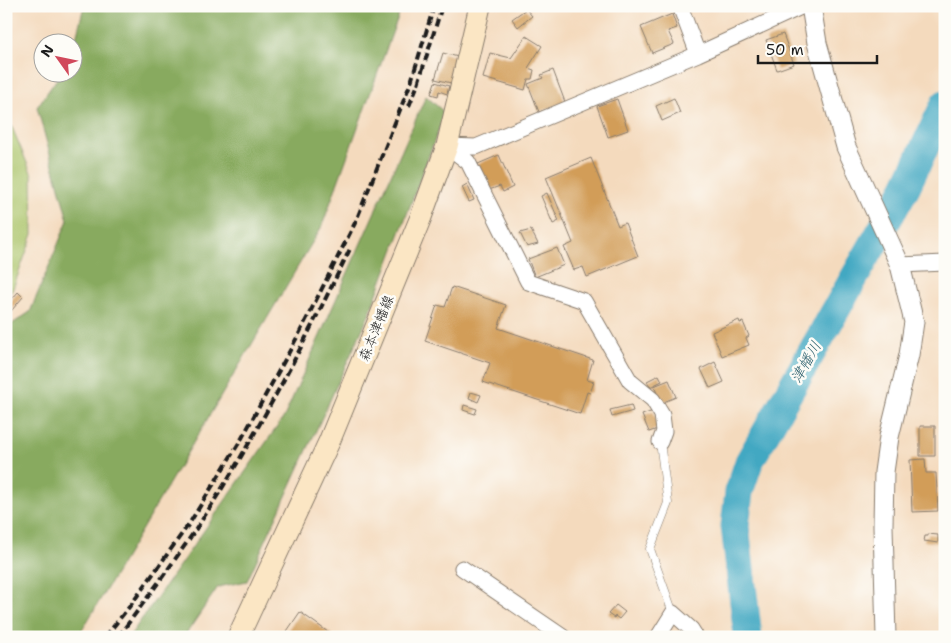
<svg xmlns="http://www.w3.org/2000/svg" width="951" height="643" font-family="'Shantell Sans','Klee One',sans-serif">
<rect width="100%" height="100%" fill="#fdfcf7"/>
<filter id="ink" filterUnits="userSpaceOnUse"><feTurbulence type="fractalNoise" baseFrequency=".02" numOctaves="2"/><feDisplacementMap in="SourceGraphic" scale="10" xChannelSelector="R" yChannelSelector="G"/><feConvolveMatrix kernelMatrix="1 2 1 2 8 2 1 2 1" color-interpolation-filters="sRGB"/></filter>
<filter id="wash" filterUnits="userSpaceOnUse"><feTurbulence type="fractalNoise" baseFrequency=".0096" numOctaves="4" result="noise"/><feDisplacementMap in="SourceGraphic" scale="20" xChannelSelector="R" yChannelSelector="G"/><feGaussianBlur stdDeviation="1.12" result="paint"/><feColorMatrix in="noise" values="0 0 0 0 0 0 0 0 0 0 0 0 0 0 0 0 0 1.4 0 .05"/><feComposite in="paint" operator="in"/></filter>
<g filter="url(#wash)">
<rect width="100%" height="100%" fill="#f4dabd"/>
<path fill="#abc46a" stroke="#647043" d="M6,113L32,175L33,234L12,291L6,297Z"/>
<path fill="#88aa5e" stroke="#52633d" d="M84,6H402L322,226L78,637H6V328L30,312L68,220L37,107L61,73L72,72L73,50Z
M426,96L445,113L369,315L247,581L218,587L184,637H129L284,417Z"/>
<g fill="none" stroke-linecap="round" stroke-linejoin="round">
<path stroke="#42a8c2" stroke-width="29" d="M748,637L735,526L739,492L749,462L906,187L945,104"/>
</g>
<g id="blocks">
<path fill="#d29d59" d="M526,9L532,16L518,27L512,19Z
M672,14L677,28L668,31L674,44L652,53L641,27Z
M783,34L794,64L777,70L766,40Z
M526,36L542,46L528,68L534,70L532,79H528L525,90L483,78L490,53L511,58Z
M443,53L458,57L451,83L435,79Z
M553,70L565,102L539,112L528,84L543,78L541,75Z
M435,82L449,86L447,94L439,91L438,96L431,94Z
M674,98L680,113L662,121L656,106Z
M617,99L628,130L608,137L597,106Z
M499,155L513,187L503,192L500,186L489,190L478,164Z
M591,158L618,226L625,223L638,256L587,277L583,267L574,270L564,247L573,243L546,177Z
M467,184L474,200L469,202L462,187Z
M547,193L559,221L553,224L541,196Z
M531,230L538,244L527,247L520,233Z
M557,248L564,265L535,277L528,259Z
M452,287L506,305L498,328L593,360L587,380L594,382L590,393L587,392L580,414L483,382L490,363L425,341L437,305L445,307Z
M18,292L23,297L6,317V306Z
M739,320L740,323L743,322L749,336L746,338L749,345L722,356L712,332Z
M715,362L724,382L710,388L701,369Z
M659,375L662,381L650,387L647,381Z
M669,380L676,397L661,403L654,386Z
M471,392L481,395L478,402L469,398Z
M464,405L477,409L475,414L463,410Z
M631,405L633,411L612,417L610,410Z
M653,411L660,428L649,432L642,415Z
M920,426H935V456H920Z
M925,459L926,473H936L938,511L912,512L910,460Z
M928,534L938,535V543L924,541L925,536H928Z
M616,605L625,612L619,619L615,616L614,618L608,614Z
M300,612L335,637H283Z"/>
</g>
</g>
<g filter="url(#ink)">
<use href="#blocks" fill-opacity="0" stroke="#887b6c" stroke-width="1"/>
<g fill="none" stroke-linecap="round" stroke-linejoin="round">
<g stroke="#887b6c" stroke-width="9">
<path id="service" d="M660,442L668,503L650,549L673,613"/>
</g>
<g stroke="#887b6c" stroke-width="17">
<path id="minor" d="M680,6L698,54
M447,146L468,162L528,282L584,301L630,381L653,400L662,415L664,431L660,442
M447,146L476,147L698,54L803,6
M900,265L945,263
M462,568L563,637
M658,637L673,613L691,629L696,637"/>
</g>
<g stroke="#887b6c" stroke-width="21">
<path id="tertiary" d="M811,6L817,43L846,147L900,265L914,322L909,355L889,437L884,472L883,526L886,637"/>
</g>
<g stroke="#887b6c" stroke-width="23">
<path id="secondary" d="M238,637L329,442L421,217L447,146L480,6"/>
</g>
<use href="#service" stroke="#fff" stroke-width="8"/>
<use href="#minor" stroke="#fff" stroke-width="15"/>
<use href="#tertiary" stroke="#fff" stroke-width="19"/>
<use href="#secondary" stroke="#fbe6c4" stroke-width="21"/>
<path stroke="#1c1c1c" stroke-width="4" stroke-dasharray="8 4" stroke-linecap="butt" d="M409,106L418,84L442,6
M105,637L133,602L189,524L242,438L300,332L356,221L411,82L434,6
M118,637C145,601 171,566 196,529C255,440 303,345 350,249"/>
</g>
</g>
<g text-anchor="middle" stroke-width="5" stroke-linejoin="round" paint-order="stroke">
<g font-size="14" fill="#1c1c1c" stroke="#fdfcf7">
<text transform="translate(376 328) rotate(-68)" y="5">森本津幡線</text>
</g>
<g font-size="15" font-style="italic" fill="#2f626f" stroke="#fdfcf7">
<text transform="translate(806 362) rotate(-60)" y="5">津幡川</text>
</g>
</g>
<rect width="951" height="643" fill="none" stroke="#fdfcf7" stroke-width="25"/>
<g transform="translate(58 58) rotate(303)"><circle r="24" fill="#fdfcf7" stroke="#a3a29f"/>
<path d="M0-4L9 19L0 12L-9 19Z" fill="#d1495b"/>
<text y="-8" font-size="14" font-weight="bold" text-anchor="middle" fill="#1c1c1c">N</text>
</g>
<path d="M758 55v8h119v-8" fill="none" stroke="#1c1c1c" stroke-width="2.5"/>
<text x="766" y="55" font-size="15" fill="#1c1c1c" stroke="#fdfcf7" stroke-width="4" paint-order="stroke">50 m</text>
</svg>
